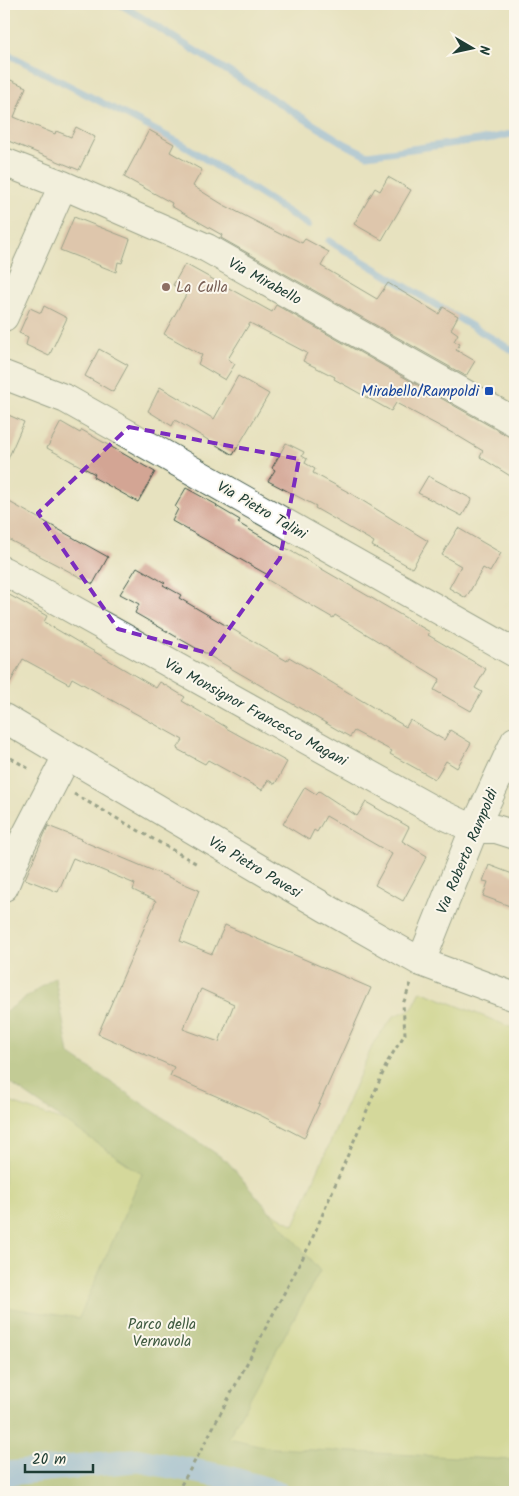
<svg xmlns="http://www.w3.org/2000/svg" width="519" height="1496" font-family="Kalam,sans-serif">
<rect width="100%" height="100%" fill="#fbf7ec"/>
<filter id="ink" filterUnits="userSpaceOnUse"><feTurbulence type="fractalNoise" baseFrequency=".02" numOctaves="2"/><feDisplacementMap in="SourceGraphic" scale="10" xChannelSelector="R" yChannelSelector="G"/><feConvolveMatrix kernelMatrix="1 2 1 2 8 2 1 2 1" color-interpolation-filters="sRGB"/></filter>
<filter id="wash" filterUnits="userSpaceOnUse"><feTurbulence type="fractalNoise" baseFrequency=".0096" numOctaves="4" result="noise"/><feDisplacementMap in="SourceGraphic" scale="20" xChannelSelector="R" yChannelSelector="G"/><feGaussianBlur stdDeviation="1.12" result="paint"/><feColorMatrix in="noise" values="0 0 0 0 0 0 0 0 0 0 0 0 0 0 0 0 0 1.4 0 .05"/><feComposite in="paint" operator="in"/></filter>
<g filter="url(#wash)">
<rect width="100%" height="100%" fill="#e7e2bf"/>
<path fill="#bdcd70" stroke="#6e8552" d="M421,991L515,1029V1492H4V1100L186,1165L294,1225L374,1042L394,1016L412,1009Z"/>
<path fill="#96b062" stroke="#5a764b" d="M55,977L69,1054L227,1161L320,1271L228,1438L272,1448L515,1460V1492H4V1307L79,1318L142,1174L4,1079V1013Z"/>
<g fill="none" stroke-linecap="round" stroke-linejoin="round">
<path stroke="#7cb0e9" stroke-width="7" d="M120,4L345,144L367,155L493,138L515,133
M4,52L182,144L308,225
M329,241L515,352"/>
<path stroke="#7cb0e9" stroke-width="24" d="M4,1474L137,1460L226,1477L276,1492"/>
</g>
<g id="blocks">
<path fill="#d3a594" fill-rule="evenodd" d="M4,77L26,87L14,117L55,134L56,131L71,137L76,127L95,137L79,170L6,140H4Z
M149,130L174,144L170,152L202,170L193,186L222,204L282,235L284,234L302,243L305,239L329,252L321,266L377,299L388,283L439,314L443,307L458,316L451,329L458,334L454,341L460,344L456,350L475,361L466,376L221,238L222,235L171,206L172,203L124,177Z
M388,177L411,190L382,240L354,224L375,188L380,191Z
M74,217L130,239L122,263L118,262L116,272L60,250Z
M185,264L272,312L276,305L515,440V479L480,457L483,451L458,436L396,403L391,411L334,379L335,377L303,361L307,353L250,323L228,359L235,364L225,380L198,364L202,355L164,334L187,293L173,285Z
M44,306L67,318L49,356L26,345L28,337L19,333L30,308L41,313Z
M99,349L128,365L113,392L85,376Z
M238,376L269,394L233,455L175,420L172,426L148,411L160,387L214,419Z
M4,413L24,422L4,468Z
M61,422L80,433L82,430L155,472L138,502L93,477L95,474L47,448Z
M286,443L304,452L302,456L307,459L305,463L315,469L313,473L350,493L428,541L412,568L372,546L374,542L315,508L316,506L268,481L275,470L272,468Z
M428,476L472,499L462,516L418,493Z
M186,488L217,505L216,506L240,520L238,523L283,549L284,547L430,632L428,635L486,669L475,688L482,692L471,711L434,690L440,679L335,615L333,618L266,579L268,575L172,521L178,509L175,507Z
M4,499L108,557L93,584L4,537Z
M458,528L501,553L490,572L483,568L466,598L449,588L461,566L442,555Z
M137,567L165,583L163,585L181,595L179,598L287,661L289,657L406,727L410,720L444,740L450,730L471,743L457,768L446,761L435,779L390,754L392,751L354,731L350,737L135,613L139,604L120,594Z
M4,592L47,616L44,622L156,688L160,682L185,697L182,701L226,727V728L287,762L275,784L268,780L262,790L208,760L205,764L177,749L183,740L72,678L69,684L23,659L4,694Z
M305,787L316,794L319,791L357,816L366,802L409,827L402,841L427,856L403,901L375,885L392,854L326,816L317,832L314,830L309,840L283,824Z
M48,826L81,839L80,840L199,890L180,941L212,954L225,925L371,988L304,1138L262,1116L170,1076L174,1067L98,1034L156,901L133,890L135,884L73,858L58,892L25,879ZM201,989L234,1004L219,1042L183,1029Z
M489,865L515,875V908L483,896L488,882L483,881Z"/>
</g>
</g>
<g filter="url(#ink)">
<use href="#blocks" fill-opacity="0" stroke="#3d5649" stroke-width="1"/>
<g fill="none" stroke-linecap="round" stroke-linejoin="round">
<g stroke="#3d5649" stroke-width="30">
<path id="minor" d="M4,162L63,185L207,248L515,422
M4,317L63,185
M4,375L66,399L515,653
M4,571L433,810L474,829H496L515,835
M4,718L326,908L421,962L515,997
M4,887L22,843L67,756
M421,962L474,829L515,741"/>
</g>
<path stroke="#3d5649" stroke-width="3" stroke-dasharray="4 4" stroke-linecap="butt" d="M4,754L31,770
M74,794L199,865
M177,1492L199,1454L309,1246L388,1061L405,1034L403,1004L411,983"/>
<use href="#minor" stroke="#fff" stroke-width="28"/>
</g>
</g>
<path d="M0 0H519V1496H0ZM129,427L299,459L280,558L211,654L118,629L38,513Z" fill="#e7e2bf" fill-opacity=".55" fill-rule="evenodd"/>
<path fill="none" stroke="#7b2cbf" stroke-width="4" stroke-dasharray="10 6" stroke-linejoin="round" d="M129,427L299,459L280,558L211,654L118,629L38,513Z"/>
<circle fill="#8d6e63" stroke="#fbf7ec" stroke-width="2" cx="166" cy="287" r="5"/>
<rect fill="#1a4fb4" stroke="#fbf7ec" stroke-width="2" x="484" y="386" width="10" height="10" rx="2.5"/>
<g text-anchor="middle" stroke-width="4" stroke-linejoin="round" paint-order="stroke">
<g font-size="15" fill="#1f3d34" stroke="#fbf7ec">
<text transform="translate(265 281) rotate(29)" y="5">Via Mirabello</text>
<text transform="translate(262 510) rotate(30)" y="5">Via Pietro Talini</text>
<text transform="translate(256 712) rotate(29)" y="5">Via Monsignor Francesco Magani</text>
<text transform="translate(467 851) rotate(-67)" y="5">Via Roberto Rampoldi</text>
<text transform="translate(255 867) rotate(31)" y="5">Via Pietro Pavesi</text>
</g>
<g font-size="15" fill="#785e54" stroke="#fbf7ec" text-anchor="start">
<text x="176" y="292">La Culla</text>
</g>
<g font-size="15" fill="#164399" stroke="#fbf7ec" text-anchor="end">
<text x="479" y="396">Mirabello/Rampoldi</text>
</g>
<g font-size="15" fill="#3f5a40" stroke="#fbf7ec">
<text x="162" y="1329">Parco della<tspan x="162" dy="17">Vernavola</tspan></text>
</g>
</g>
<rect width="519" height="1496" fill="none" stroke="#fbf7ec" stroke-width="20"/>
<g transform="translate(472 48) rotate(99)" stroke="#fbf7ec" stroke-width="4" paint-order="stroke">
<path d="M0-4L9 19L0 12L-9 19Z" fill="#1f3d34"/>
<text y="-8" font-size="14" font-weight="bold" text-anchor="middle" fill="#1f3d34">N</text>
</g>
<path d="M25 1464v8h68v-8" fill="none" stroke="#1f3d34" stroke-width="2.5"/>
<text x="32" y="1464" font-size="15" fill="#1f3d34" stroke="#fbf7ec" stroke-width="4" paint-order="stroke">20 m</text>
</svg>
